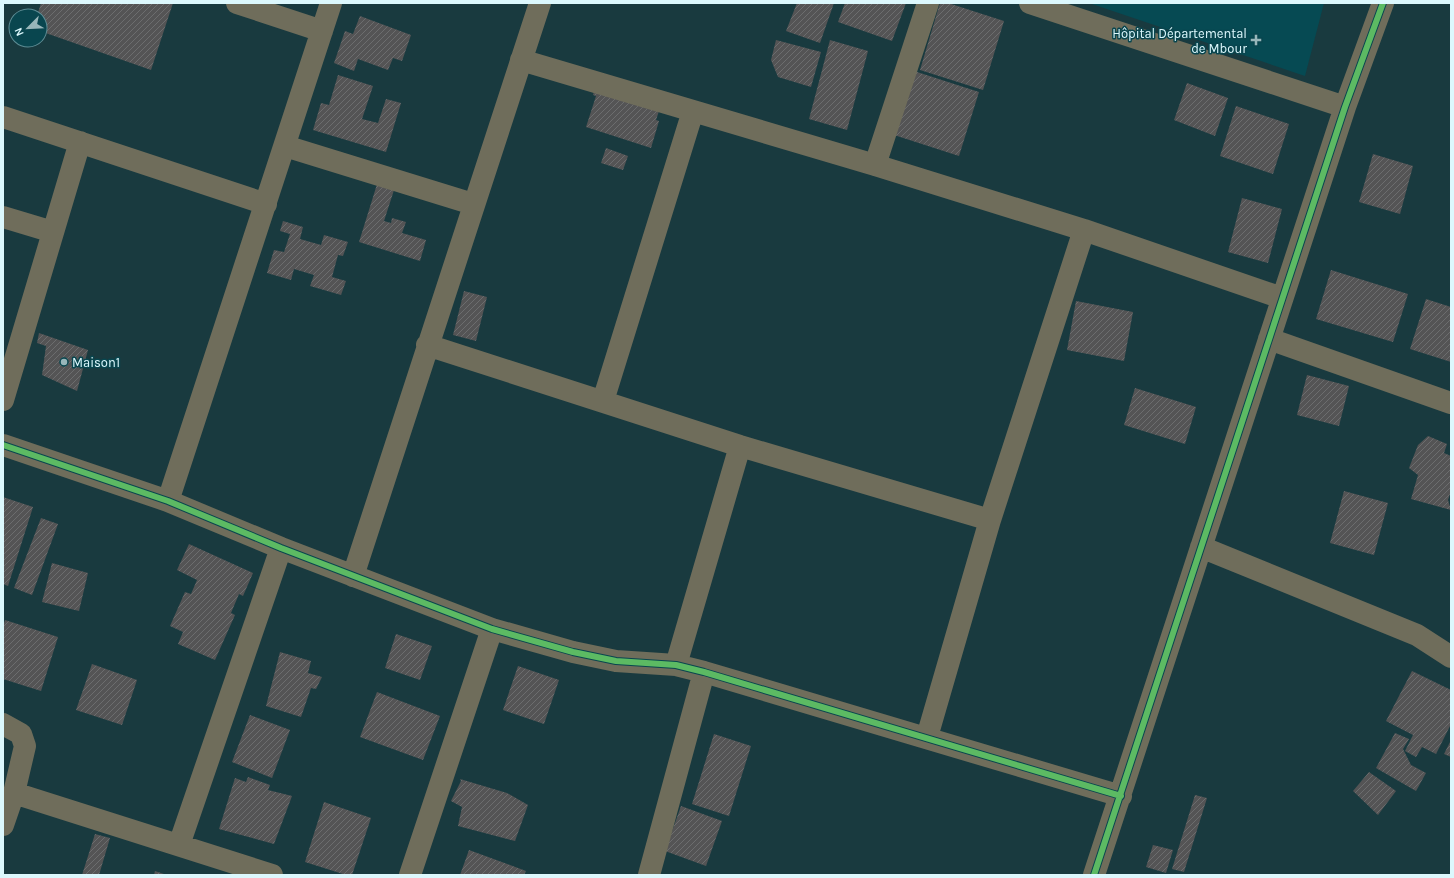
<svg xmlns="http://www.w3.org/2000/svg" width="1454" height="878" font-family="Karla,sans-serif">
<defs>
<pattern id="building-hatch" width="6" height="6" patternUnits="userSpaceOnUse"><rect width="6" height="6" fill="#545455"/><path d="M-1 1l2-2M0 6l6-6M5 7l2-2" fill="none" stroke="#6c6d6e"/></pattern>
</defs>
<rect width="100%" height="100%" fill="#193a3f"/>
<path fill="#064a53" d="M1089,3H1324L1305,76Z"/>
<path fill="url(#building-hatch)" d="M41,3H173L151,70L40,31V16H37Z
M797,3H834L820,43L786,31Z
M845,3H906L892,41L838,22Z
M940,3H948L1004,21L983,90L920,70Z
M360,16L411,35L402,61L393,58L388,70L358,59L354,71L334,63L345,31L353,34Z
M776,40L821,52L811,87L778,77L771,60Z
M830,40L868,51L847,130L809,119Z
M914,71L979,92L959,156L894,135Z
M338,75L373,86L362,119L378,123L386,99L401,103L386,152L313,130L321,103L329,105Z
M1187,83L1228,98L1215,136L1174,120Z
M596,84L661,105L656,120L659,121L651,148L586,127L596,96L593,95Z
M1236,106L1289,124L1273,174L1220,156Z
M606,148L628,156L623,170L601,163Z
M1373,154L1413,166L1400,214L1359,202Z
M378,181L395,187L384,221L391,223L392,218L406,222L402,233L426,240L420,261L359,242Z
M1242,198L1282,209L1268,263L1228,252Z
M283,221L303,227L300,239L321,245L324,235L348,242L343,256L338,255L332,277L346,281L341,295L310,286L314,275L294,269L291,280L267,273L274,250L284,252L290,234L280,231Z
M1331,270L1408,294L1393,342L1316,319Z
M464,291L487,297L476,341L453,335Z
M1426,299L1451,307V362L1410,349Z
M1076,301L1133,312L1124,361L1067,350Z
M39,333L88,350L77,391L42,375L46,346L37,343Z
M1307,375L1349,386L1339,426L1297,415Z
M1135,388L1196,407L1185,444L1124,425Z
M1428,436L1447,444L1444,453L1451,456V491L1448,500L1451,510L1411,499L1418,475L1409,468L1418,445Z
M1344,491L1388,503L1374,555L1330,543Z
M3,497L33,507L8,586L3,584Z
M41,518L58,524L32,595L14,588Z
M189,544L253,573L243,596L239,594L231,613L235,615L215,660L178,644L183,632L170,626L185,592L191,594L197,580L177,570Z
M52,563L88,573L79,611L42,602Z
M5,620L58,637L41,691L3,679V626Z
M396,634L432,646L420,680L385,668Z
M280,652L311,661L308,673L322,677L316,689L311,688L301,717L266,706Z
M92,664L137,680L122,725L76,710Z
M518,666L559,680L544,724L503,710Z
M1412,671L1451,690V724L1436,754L1422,747L1416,757L1405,751L1413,735L1386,721Z
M377,692L440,716L423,760L360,737Z
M250,715L290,730L272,778L232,762Z
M1395,733L1409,739L1403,749L1411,765L1426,773L1416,791L1376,768Z
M714,734L751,746L729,816L692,804Z
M1451,740V757L1444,754Z
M1369,772L1396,791L1378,815L1353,791Z
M248,777L270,785L268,790L292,796L274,844L219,829L235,778L246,782Z
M460,779L507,793L528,805L515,841L458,826L462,807L451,801L461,781Z
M1195,795L1207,798L1184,872L1172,869Z
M324,802L371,818L352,875H346L305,862Z
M681,806L722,821L706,866L665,851Z
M95,834L110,838L99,875H82Z
M1153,845L1173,850L1166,873L1146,867Z
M469,850L526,871L524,875H460Z
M155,871L167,875H154Z"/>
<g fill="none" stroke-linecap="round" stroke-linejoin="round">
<path stroke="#6f6d5b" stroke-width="22" d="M237,3L322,31
M1030,3L1345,107
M521,60L875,165L1084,230L1282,298
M3,117L266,204
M285,146L473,204
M875,165L928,3
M3,217L53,232
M1269,339L1451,403
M427,345L740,446L990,520
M3,400L80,142
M603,401L693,111
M3,445L168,501L281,548L492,629L573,652L616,661L676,665L704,672L1121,796
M168,501L331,3
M1201,547L1417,635L1451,657
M353,576L540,3
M676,665L740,446
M3,724L21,734L25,746L14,793L3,825
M927,737L990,520L1084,230
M14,793L272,875
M179,845L281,548
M410,875L492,629
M649,875L704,672
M1094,875L1345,107L1383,3"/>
<g stroke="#09464f" stroke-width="8">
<path id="cycleway" d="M3,445L168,501L281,548L492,629L573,652L616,661L676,665L704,672L1121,796
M1094,875L1345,107L1383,3"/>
</g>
<use href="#cycleway" stroke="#5cba63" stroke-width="6"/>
</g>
<g fill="#98b6ba" stroke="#09464f" stroke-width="1.5">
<path d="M1254 34h4v4h4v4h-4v4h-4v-4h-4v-4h4z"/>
<circle cx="64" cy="362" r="4"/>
</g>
<g text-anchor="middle" stroke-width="3" stroke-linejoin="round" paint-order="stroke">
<g font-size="13" fill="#dcf8fd" stroke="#09464f" text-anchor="end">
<text x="1247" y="38">Hôpital Départemental<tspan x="1247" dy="15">de Mbour</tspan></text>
<text x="72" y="367" text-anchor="start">Maison1</text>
</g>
</g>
<rect width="1454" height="878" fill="none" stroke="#dcf8fd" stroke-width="8"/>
<g transform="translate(28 28) rotate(246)"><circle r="19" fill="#09464f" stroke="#5d8d95"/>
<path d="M0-3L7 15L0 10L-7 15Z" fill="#98b6ba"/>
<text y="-6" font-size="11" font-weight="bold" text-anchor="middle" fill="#dcf8fd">N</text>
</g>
</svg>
